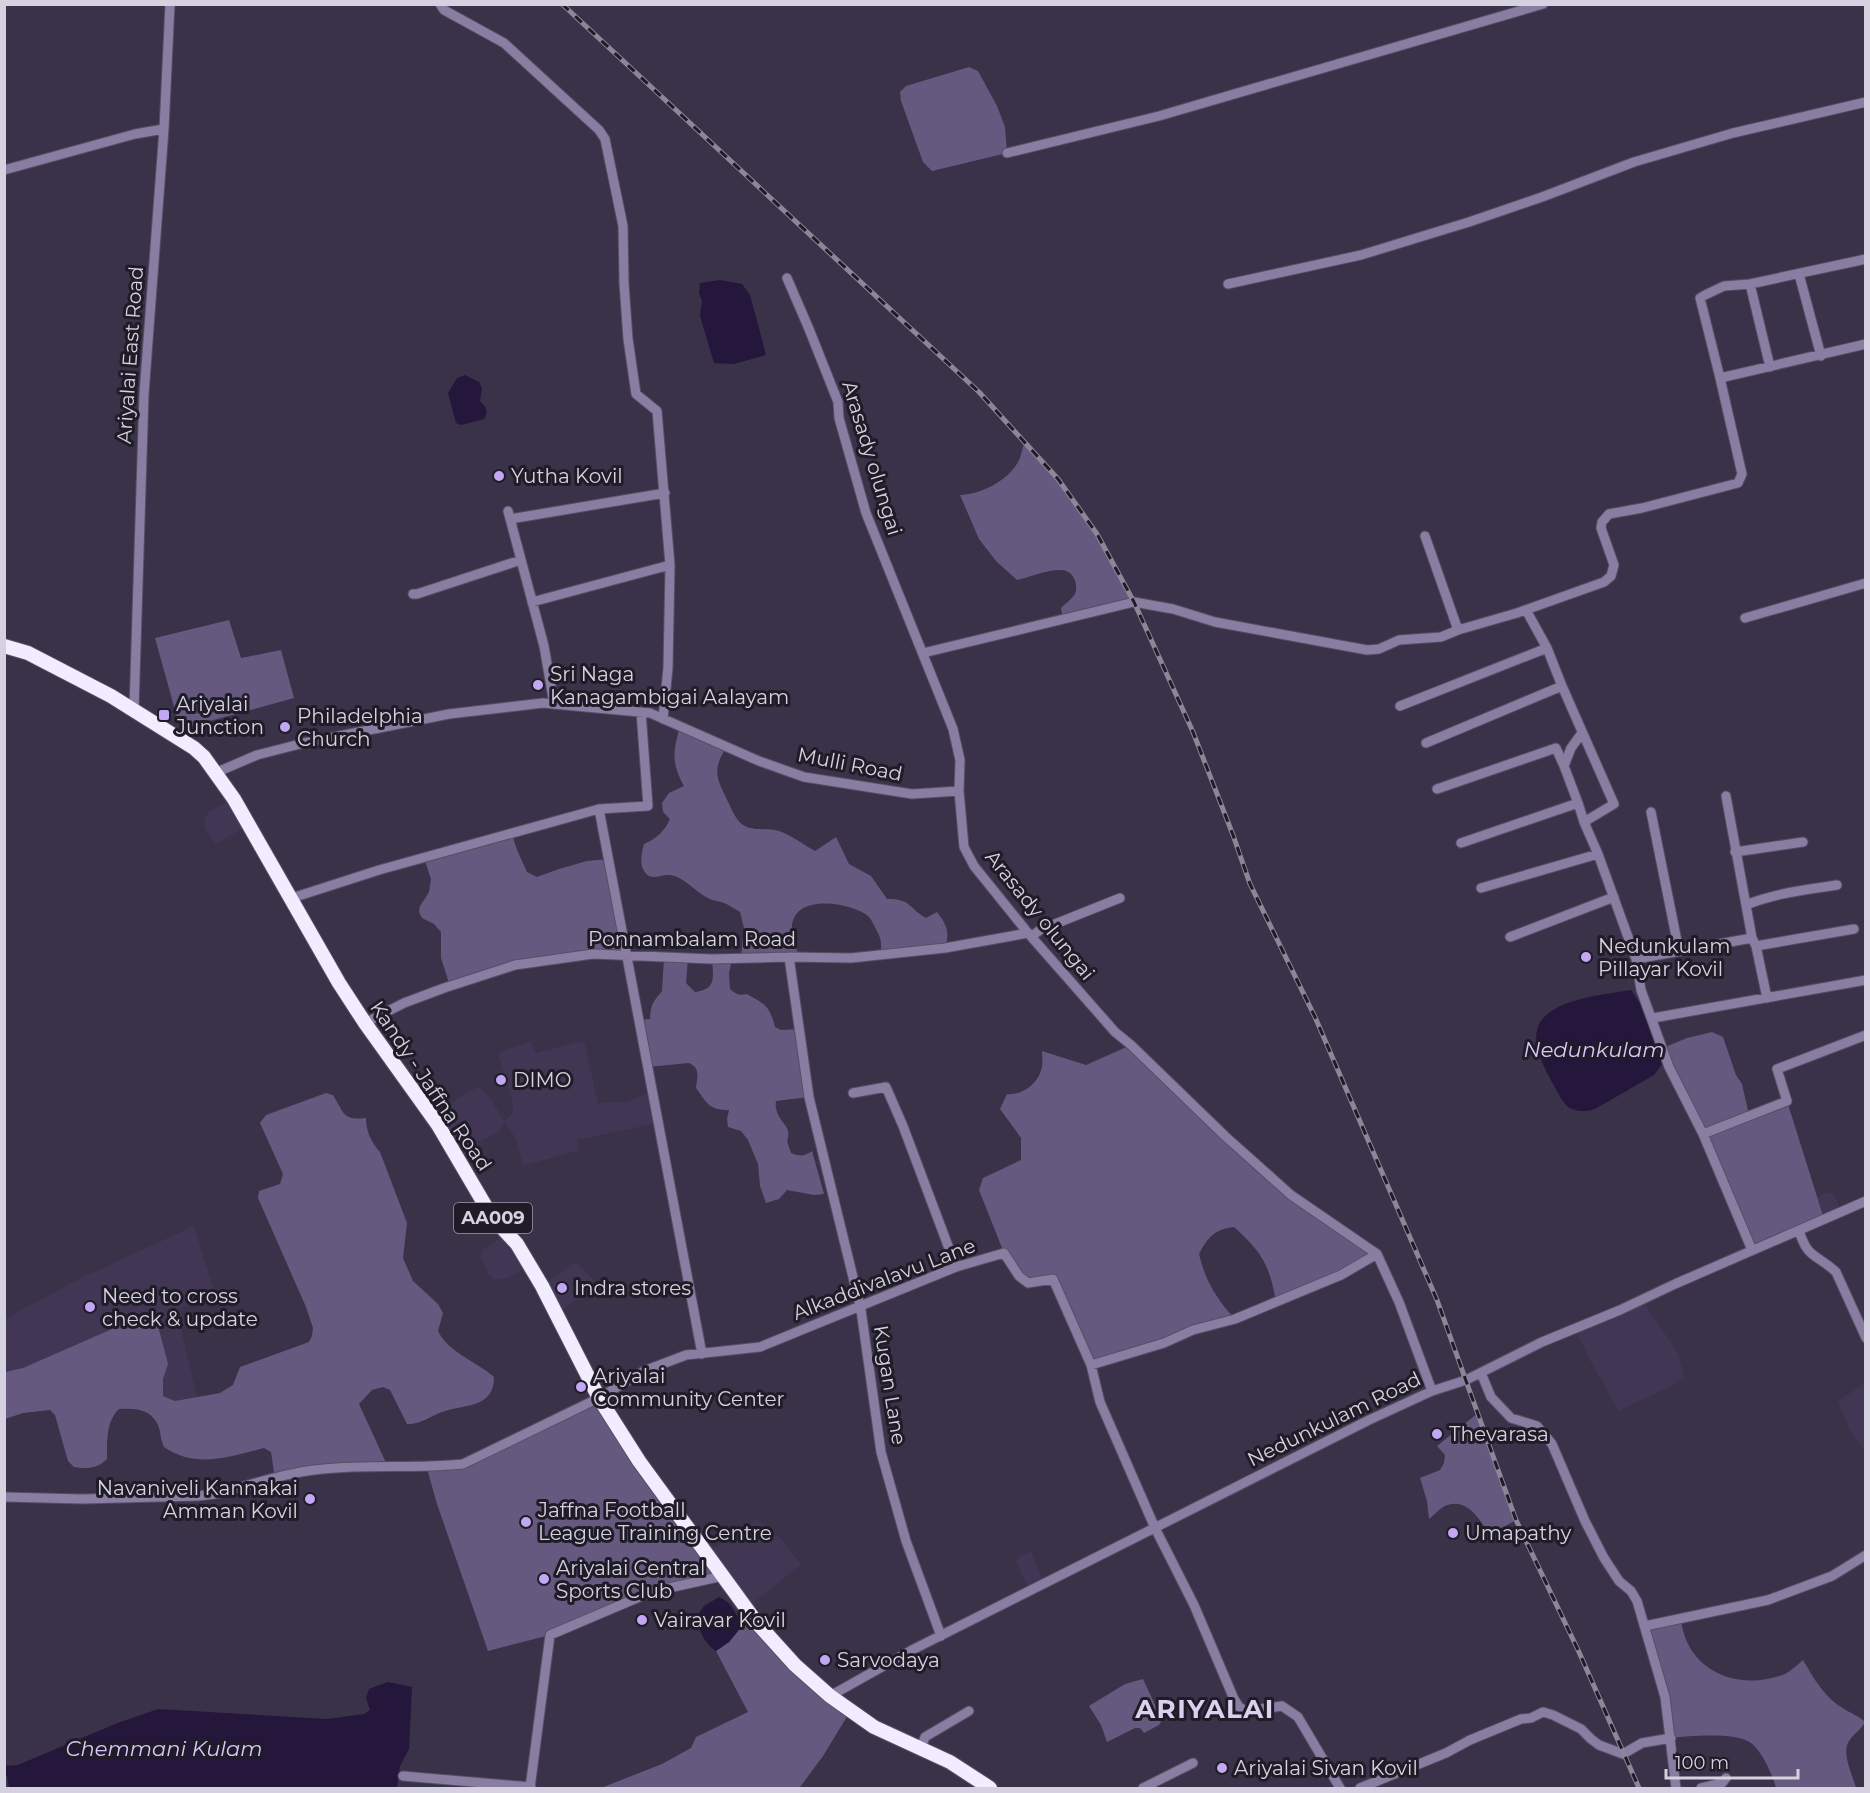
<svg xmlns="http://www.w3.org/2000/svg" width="1870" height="1793" font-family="Montserrat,sans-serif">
<rect width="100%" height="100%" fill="#3a3249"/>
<path fill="#413755" d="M234,799L249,825L216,844L206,831L204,824L205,817L210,811Z
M580,1041L585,1044L587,1053L598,1104L608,1102H626L653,1091L658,1123L577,1140L579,1149L577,1151L525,1165L522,1162L516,1139L505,1122L498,1132L491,1136L454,1152L432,1117L467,1092L475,1089L478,1086L490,1098L504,1121L513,1113V1104L498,1053L528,1042H531L536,1053Z
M1825,1193H1834L1841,1211L1824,1219L1818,1198Z
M194,1226L216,1298L181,1308L178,1317L197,1397L175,1401L163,1396V1379L168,1364L137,1318L23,1368L5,1372V1319L79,1279Z
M507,1233L527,1267L509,1277L495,1280L488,1274L481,1258L482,1250Z
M576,1262L598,1285L555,1314L542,1286Z
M1642,1300L1678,1353L1684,1377L1673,1385L1619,1411L1591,1362L1575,1329Z
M1865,1383V1450L1849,1429L1838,1401Z
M757,1519L781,1539L801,1564L747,1608L707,1553Z
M1031,1552L1044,1584L1030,1590L1016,1562L1020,1556Z"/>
<path fill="#66597f" d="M969,67L978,71L997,106L1005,127L1007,153L932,171L923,162L901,101L900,92L906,86Z
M1024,443L1058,479L1097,534L1134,602L1063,619L1061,608C1065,604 1072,599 1075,594C1079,582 1072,569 1060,570C1046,570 1030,577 1017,580L996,561L979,539L960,495C979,495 1008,481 1018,462C1021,457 1022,450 1024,443Z
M229,620L241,658L281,650L294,698L188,727L178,721L155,638Z
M680,726L727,746C710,773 718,780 730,806C733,812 737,821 743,825C754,832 767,827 779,831C791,835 804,845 815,851L836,837L849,864L871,876L887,899C912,899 907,907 926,918L937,912C947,925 950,932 945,948L879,955C883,946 881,938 876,929C874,926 872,920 869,917C862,910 849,907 840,905C798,898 780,918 800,957L741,958L744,928L740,912C735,909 729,905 724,903C719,901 714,901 710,899C696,893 685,877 670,875C660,874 651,882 644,871C639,864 642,851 644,844C656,839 665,831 670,819L663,812L662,803L669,793L684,786C671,762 673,752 680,726Z
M512,834L517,850L527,872L537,877L559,869L587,861L608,859L626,956L515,965L450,986L441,958V932L434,924L422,918L419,912L420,906L429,892L431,879L424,858Z
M664,958H688L686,983L695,992C717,989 713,977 712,959H732L729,973L730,989C736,994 739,996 747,994C766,1005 769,1005 775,1027L781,1030L799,1029L809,1097L776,1101C773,1121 794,1124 787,1141L791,1153C800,1157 805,1156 812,1151L824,1194L814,1195L787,1190L779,1199L766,1203L760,1186L758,1164L748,1140L741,1131L728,1127L727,1119L729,1110C709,1110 707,1103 696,1088C697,1078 701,1068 689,1063L648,1067L638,1020L650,1019C651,1004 653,1002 662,991Z
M1712,1032L1723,1037L1736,1075L1742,1084L1749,1115L1787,1101L1824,1219L1752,1250L1663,1048L1687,1038Z
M1131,1045L1291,1195L1377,1254L1276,1302C1270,1266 1262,1252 1234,1227C1215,1229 1208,1237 1199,1254C1205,1280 1217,1300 1235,1319L1091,1365L1053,1279L1028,1283L1004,1253L979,1190L983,1178L1021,1160V1138L1000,1109L1007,1094C1023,1096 1040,1082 1042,1066C1043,1061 1042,1056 1042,1051L1086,1065Z
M326,1093L333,1095C344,1113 343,1121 366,1118C366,1131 371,1142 380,1152L407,1223L403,1258L413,1281L438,1304L443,1313L438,1331C449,1353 476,1361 494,1377C494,1409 464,1404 442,1412C431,1416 419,1425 407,1424L390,1390L383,1387L372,1390L359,1404L387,1465L275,1479L271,1452L264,1448C229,1457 196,1469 164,1447C160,1439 161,1430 157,1423C149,1408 133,1408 119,1409C106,1421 107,1443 107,1459C97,1469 87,1469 74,1467L68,1461L55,1415L50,1410L23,1413L5,1419V1372L23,1368L137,1318H150L158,1326L168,1364L163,1379V1396L175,1401L220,1393L233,1385L240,1367L309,1342L312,1336L313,1328L306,1307L258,1198L259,1191L280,1184L283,1174L260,1123L266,1115Z
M599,1398L723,1576L651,1592L550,1635L488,1651L437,1504L426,1465L463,1464Z
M1478,1413L1516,1520L1490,1535C1480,1520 1467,1496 1445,1506C1439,1509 1434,1515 1429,1519L1427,1501L1420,1478L1440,1470L1444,1463L1445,1455L1437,1446Z
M1681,1618C1685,1670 1738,1693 1785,1674C1791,1671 1797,1665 1803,1660C1814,1679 1825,1698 1844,1709C1852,1714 1859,1716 1865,1722C1861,1730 1854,1733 1849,1741C1841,1754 1853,1775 1856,1788H1776C1773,1776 1762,1751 1751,1743C1736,1732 1690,1736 1671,1738L1645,1626Z
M757,1623L851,1710L823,1756L800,1787L799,1788H601L662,1764L691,1748L696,1737L748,1712L716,1651L729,1642L742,1626Z
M1143,1679L1162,1720L1159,1725L1144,1733L1140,1728H1135L1107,1742L1101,1725L1089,1706L1125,1684Z"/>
<path fill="#25163b" d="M720,280L742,284L750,295L766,355L734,364L714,363L700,316L702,301L699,293L700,283Z
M465,375L479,382L482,388L480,401C486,406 489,411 484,419L461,425L456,423L448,393L457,378Z
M1631,990L1640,1003L1662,1064L1654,1075L1595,1109C1587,1112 1576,1112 1568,1107C1562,1102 1557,1091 1553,1084C1542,1063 1523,1031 1550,1012C1569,998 1607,994 1631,990Z
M719,1597C731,1601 737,1615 742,1626L729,1642L716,1651C705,1644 697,1629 697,1616L704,1606Z
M388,1682L412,1687L409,1749L400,1766L397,1788H9L7,1776H5V1766L18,1765L115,1724L158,1709L327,1719L364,1714L370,1710L366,1698L369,1689Z"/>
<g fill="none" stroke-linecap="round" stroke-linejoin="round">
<g stroke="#564f64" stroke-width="11">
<path id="minor" d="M440,4L444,10L504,43L599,130L605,139L623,226L624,283L628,339L636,394L657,411L670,565L668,668L663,719
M1007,153L1159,116L1543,4
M4,170L135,134L164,129
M1799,274L1821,356
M787,278L809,329L838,402L839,418L866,513L953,729L960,760L959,791L964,847L974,866L1028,933L1115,1032L1131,1045L1225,1136L1291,1195L1377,1254L1399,1302L1432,1391
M1228,284L1361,255L1469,222L1542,197L1634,162L1733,133L1866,102
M1750,284L1770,367
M1720,378L1700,298L1705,295L1724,286L1750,284L1866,259
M508,511L544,646L554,704
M510,519L665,493
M413,594H417L521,560
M532,602L670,565
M1526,610L1547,648L1562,686L1614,804L1584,822L1598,854L1636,959L1641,990L1669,1067L1703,1134L1752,1250
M1745,618L1866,583
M1458,630L1517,613L1604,582L1611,576L1614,565L1601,528L1602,522L1609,514L1642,508L1738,483L1742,474L1720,378L1866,344
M923,653L1134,602L1173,609L1215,622L1367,650L1379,649L1399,640L1441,637L1458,630L1425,536
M1400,706L1547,648
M134,709L144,394L164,129L170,4
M641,712L648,806L599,809L702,1354
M1426,743L1562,686
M215,773L257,755L304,743L449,714L543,703L650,713L759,761L804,777L912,794L959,791
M1437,789L1556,748L1564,766
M1726,796L1752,938
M1578,803L1564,766L1571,748L1582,733
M1651,812L1679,951
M1461,843L1578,803L1584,822
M1735,852L1803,842
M1481,888L1598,854
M292,898L379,870L599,809
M1746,905C1775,893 1806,890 1837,885
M1032,936L1040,930L1120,898
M1510,937L1614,897
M1756,946L1854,929
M789,957L809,1097L861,1310L881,1452L906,1541L941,1636
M1636,959L1752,938L1756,946L1767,998
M1653,1018L1866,980
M365,1023L404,1003L444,988L515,965L593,954L712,959L789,957L851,958L945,948L1028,933
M853,1093L886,1087L903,1126L956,1267
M1703,1134L1787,1101L1777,1069L1866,1035
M1799,1230C1807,1259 1817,1254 1836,1272L1866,1338
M1091,1365L1164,1343L1193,1330L1235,1319L1341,1275L1377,1254
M1481,1373L1491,1397L1511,1418L1537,1426L1552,1444L1585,1521L1604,1558L1619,1581L1631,1591L1637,1601L1665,1697L1676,1788
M4,1497L82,1499L198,1496L215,1494C251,1485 287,1472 323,1469C370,1464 417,1469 463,1464L599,1398L644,1371L686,1355L760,1347L956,1267L1004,1253L1019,1276L1028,1283L1053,1279L1091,1365L1100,1402L1155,1528L1194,1605L1234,1699L1239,1707L1246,1711L1282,1706L1298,1717L1340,1788
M1645,1626L1768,1600L1832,1576L1866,1555
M830,1696L912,1650L1369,1420L1432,1391L1466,1380L1542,1342L1620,1310L1675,1284L1866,1201
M921,1748L925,1737L969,1711
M403,1776L531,1787
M530,1788L550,1635L651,1592L723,1576
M1143,1788L1193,1763
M1360,1788L1446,1753L1470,1740L1521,1719L1531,1718L1543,1712L1553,1715L1581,1729L1591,1739L1599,1745L1623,1754L1642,1743L1671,1738
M1701,1788L1722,1783L1726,1778"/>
</g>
<g stroke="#564f64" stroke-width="16">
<path id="highway" d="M4,646L28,653L111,696L194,748L204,757L234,799L339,983L365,1023L438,1125L492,1217L517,1244L542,1286L599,1398L639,1461L757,1623L795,1665L830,1696L874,1727L950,1762L990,1788"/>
</g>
<use href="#minor" stroke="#897da2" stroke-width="9"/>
<use href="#highway" stroke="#f2ecff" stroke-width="14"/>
<g stroke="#8c8699" stroke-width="5">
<path id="rail" d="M562,4L979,392L1058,479L1097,534L1134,602L1193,732L1233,835L1250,884L1315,1017L1437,1300L1516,1520L1579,1652L1639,1788"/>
</g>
<use href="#rail" stroke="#201c27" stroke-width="3" stroke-dasharray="9" stroke-linecap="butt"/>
</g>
<g fill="#c2a8f3" stroke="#201c27" stroke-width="2">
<circle cx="499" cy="476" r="6"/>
<circle cx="538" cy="685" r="6"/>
<rect x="158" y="709" width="12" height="12" rx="3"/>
<circle cx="285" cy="727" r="6"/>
<circle cx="1586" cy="957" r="6"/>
<circle cx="501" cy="1080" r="6"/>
<circle cx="562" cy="1288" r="6"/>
<circle cx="90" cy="1307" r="6"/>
<circle cx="581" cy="1387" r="6"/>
<circle cx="1437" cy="1434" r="6"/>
<circle cx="310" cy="1499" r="6"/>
<circle cx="526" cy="1522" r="6"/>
<circle cx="1453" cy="1533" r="6"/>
<circle cx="544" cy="1579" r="6"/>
<circle cx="642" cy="1620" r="6"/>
<circle cx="825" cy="1660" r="6"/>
<circle cx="1222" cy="1768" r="6"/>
</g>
<g text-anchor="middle" stroke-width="6" stroke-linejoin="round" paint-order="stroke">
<rect fill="#201c27" stroke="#9f9ba8" stroke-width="1.5" x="454" y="1203" width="78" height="30" rx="4.5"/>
<g font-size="18" font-weight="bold" fill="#d6d1e0">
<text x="493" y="1224">AA009</text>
</g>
<g font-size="20" fill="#d6d1e0" stroke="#201c27">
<text transform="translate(130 355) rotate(-86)" y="7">Ariyalai East Road</text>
<text transform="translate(872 458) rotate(73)" y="7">Arasady olungai</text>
<text transform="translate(850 764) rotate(11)" y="7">Mulli Road</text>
<text transform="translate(1040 915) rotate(51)" y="7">Arasady olungai</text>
<text x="692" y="946">Ponnambalam Road</text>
<text transform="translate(431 1086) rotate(56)" y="7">Kandy - Jaffna Road</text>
<text transform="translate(884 1279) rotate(-21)" y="7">Alkaddivalavu Lane</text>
<text transform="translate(890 1385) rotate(81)" y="7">Kugan Lane</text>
<text transform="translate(1334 1419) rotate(-26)" y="7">Nedunkulam Road</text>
</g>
<g font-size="20" fill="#d6d1e0" stroke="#201c27" text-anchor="start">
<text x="511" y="483">Yutha Kovil</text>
<text x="550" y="681">Sri Naga<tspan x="550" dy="23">Kanagambigai Aalayam</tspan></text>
<text x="176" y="711">Ariyalai<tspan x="176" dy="23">Junction</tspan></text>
<text x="297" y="723">Philadelphia<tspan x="297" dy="23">Church</tspan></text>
<text x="1598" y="953">Nedunkulam<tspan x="1598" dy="23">Pillayar Kovil</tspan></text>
<text x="513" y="1087">DIMO</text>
<text x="574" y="1295">Indra stores</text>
<text x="102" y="1303">Need to cross<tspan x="102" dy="23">check &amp; update</tspan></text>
<text x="593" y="1383">Ariyalai<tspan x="593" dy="23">Community Center</tspan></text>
<text x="1449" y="1441">Thevarasa</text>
<text x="298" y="1495" text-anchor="end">Navaniveli Kannakai<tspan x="298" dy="23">Amman Kovil</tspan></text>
<text x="538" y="1517">Jaffna Football<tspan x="538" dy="23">League Training Centre</tspan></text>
<text x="1465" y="1540">Umapathy</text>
<text x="556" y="1575">Ariyalai Central<tspan x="556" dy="23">Sports Club</tspan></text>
<text x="654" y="1627">Vairavar Kovil</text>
<text x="837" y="1667">Sarvodaya</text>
<text x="1234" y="1775">Ariyalai Sivan Kovil</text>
</g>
<g font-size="21" font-style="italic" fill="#d9c6fe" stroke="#201c27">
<text x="1594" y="1057">Nedunkulam</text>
<text x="164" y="1756">Chemmani Kulam</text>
</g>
<g font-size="26" font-weight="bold" letter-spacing="1.5" fill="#dad1ee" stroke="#201c27">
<text x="1205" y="1718">ARIYALAI</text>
</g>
</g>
<rect width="1870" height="1793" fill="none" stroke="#d6d1e0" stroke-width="12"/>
<path d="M1666 1769v9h132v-9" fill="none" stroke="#d6d1e0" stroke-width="3"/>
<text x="1675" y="1769" font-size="18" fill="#d6d1e0" stroke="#201c27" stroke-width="4.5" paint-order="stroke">100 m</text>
</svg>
